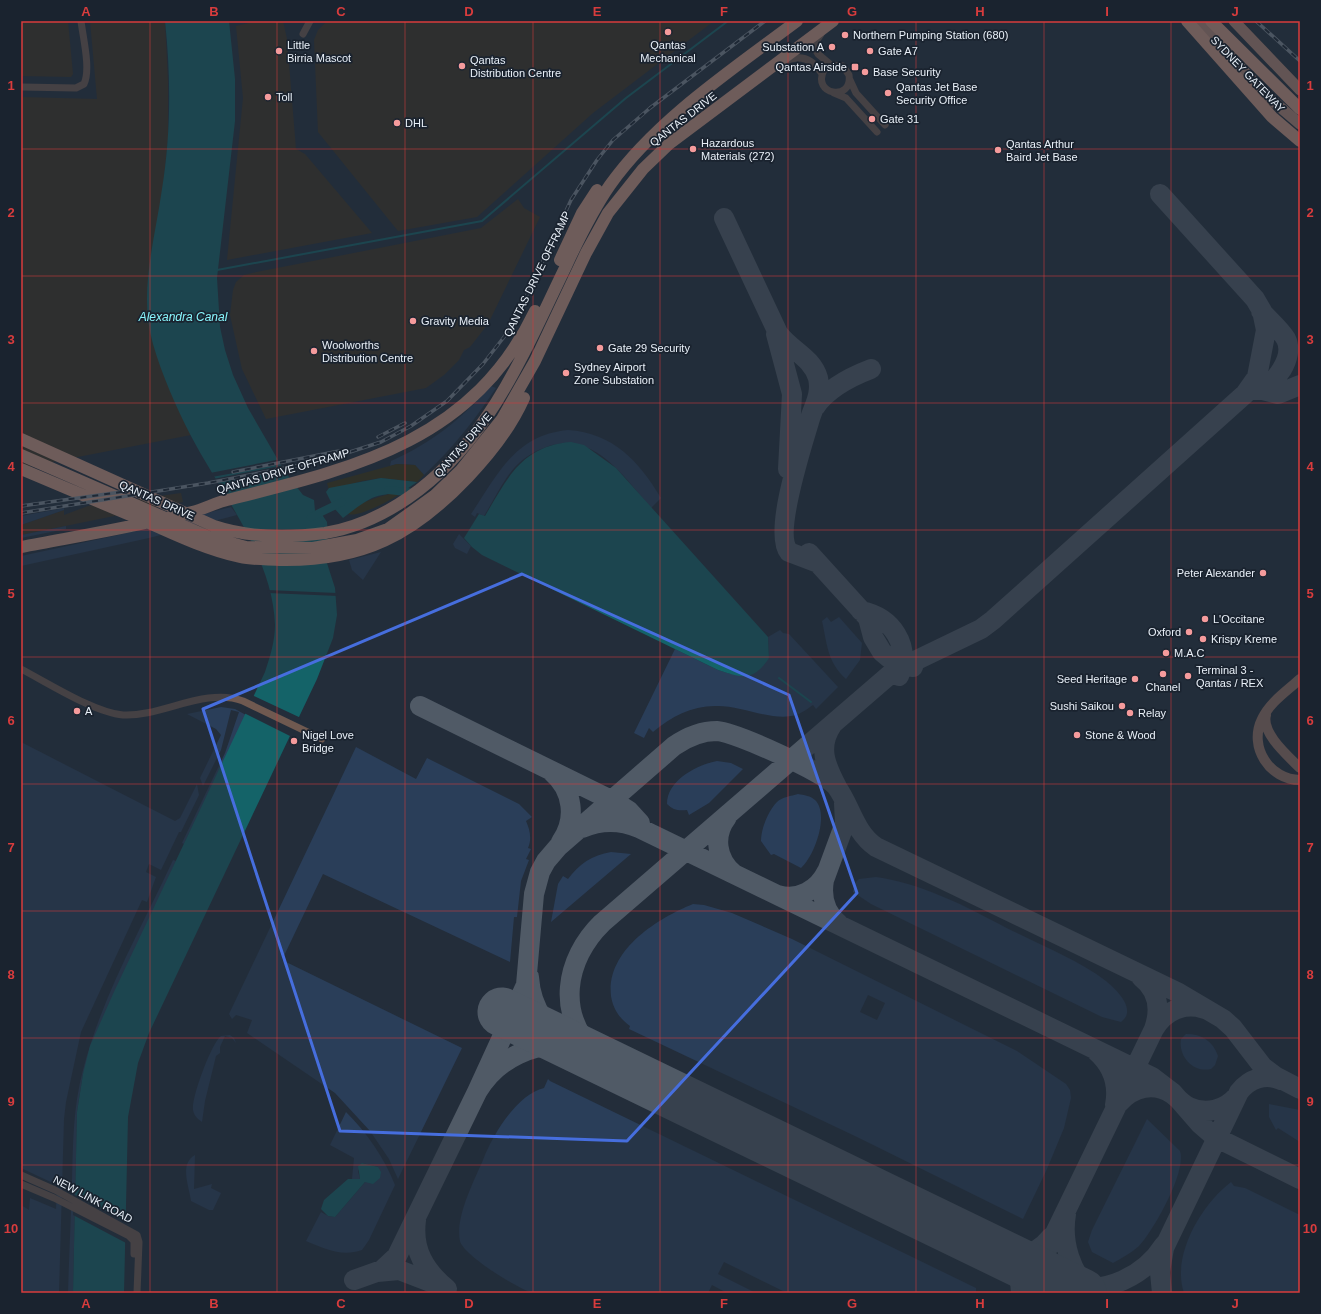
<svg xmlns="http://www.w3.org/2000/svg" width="1321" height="1314" font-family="Helvetica,sans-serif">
<rect width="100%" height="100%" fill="#232d3a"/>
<path fill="#3c3222" d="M21,21H68L73,74L71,77L21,76Z
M90,21H165L168,81V139L163,188V373L191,435L21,468V97L97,99Z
M257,21H283L287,39L296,149L305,154L372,233L227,260L243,98L236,26Z
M327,21H714L593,113L477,217L398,231L318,132L314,40L318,30Z
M518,199L524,208L540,217L488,324L470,347L464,350L459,360L444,375L426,388L266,419L242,369L230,315L233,290L236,282L244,275L252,273L481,228Z
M181,493L183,502L21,535V525L64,510V515L88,506Z"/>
<path fill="#2a3e59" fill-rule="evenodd" d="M491,386L496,388C474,421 453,448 424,475L415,465L397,464L390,466L391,461C432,443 461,419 491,386Z
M568,430C613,433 639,461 661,498L651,508C624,477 595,432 549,446C537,450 524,457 515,467C503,480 494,500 484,516L477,513L475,517L471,514C498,474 515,435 568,430Z
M231,507L237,515L149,538L21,566V556L118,535Z
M64,508V510L21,525V516Z
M66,526V529L21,538V535Z
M459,534L471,546L467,554L455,548L453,544Z
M381,552L363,580L352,570L349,560Z
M827,617L831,622L839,617L862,643L860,660L846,679C827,662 827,643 822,621Z
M780,630L783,633L789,634L838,687L816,709L813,705C806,710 799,715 791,716C771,720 740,706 718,706C693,705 672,716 653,732L649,728L644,738L634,733L675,649L718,670L731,674L769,658L768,637Z
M221,707L235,709L246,715L184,844L182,843L225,753L239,712L231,710L221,750L203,786L200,778L221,735L216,729L187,714Z
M21,742L175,821L180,818L197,784L199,795L181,832H179L161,870L149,864L146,872L156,877L147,902L142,900L81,1032L66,1102L64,1119L59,1293H21V1205L29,1210L30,1198L56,1209L57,1185L21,1168Z
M356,747L416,779L427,758L519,804L532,817L526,821C530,830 532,839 528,848L531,849L526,859L529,860L521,881L517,917H514L510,962L323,874L282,960L462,1048L398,1179L389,1159L370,1131L335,1093L247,1033L252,1020L236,1015L232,1019L229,1014Z
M717,761L731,763L743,769L709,803L689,815L687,810C678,811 673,810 667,804C667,780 697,765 717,761Z
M798,794C804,795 811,796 815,800C830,814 814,857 801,868L774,854L771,855L761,841C761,829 768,811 777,802C782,797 791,796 798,794Z
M611,852L631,854L551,922L558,884L563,876L568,879C579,864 592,855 611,852Z
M173,860L176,861L83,1074L77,1112L73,1293H68C69,1256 71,1219 72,1181C73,1144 73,1107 83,1070C102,996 141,929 173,860Z
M876,877C897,880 921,887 941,896C967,906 992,921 1017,933C1047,948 1080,961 1106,981C1118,991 1137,1010 1121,1022L1102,1017L871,904L853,892L855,883L859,879Z
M693,904L704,905L732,913L792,939L1017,1051L1066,1084L1070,1090L1071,1098L1064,1128L1047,1169L1023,1219L857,1137L629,1029L630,1026C620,1019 613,1009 611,996C606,951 656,919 693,904ZM868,995L885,1003L877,1020L860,1012Z
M1186,1034C1202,1034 1213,1041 1218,1056L1215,1065L1211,1069C1193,1073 1178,1056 1181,1039Z
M230,1035L234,1038L236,1043L232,1038L225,1036L220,1047V1053L216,1056L205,1101L202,1122C198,1119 194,1116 193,1110C191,1098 212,1042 221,1036Z
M548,1079L550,1081L976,1288V1293H787L724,1262L718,1274L756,1293H727L712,1285L708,1293C666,1293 623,1293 581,1293C569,1293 544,1296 533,1293C518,1289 463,1255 460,1241C455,1217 474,1181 483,1160C492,1136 517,1094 544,1088Z
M1269,1104L1300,1110V1142L1278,1128L1276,1130L1269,1117Z
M346,1112C367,1133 384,1157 395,1185L369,1240L362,1250C342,1257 325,1249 306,1241L321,1212L328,1216L335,1217L378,1167L362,1163L358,1171L360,1179H352L354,1158L330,1145Z
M1147,1119L1180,1151C1187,1172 1153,1231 1139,1246C1131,1253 1122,1258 1113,1263L1092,1252L1088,1242L1092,1230Z
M195,1155L194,1189L212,1184L211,1188L221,1193L213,1210H209L191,1201C189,1186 179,1164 195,1155Z
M1231,1182L1234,1186L1245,1188L1300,1215V1293H1184C1171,1255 1202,1204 1231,1182Z"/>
<path fill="#3c3413" d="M397,464L415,465L424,475L417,482L381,478L362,481L329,490L327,483Z
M400,490L404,491C395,498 359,518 348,514C354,501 388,496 400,490Z"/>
<path fill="#146368" d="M165,21H229L235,79V121L217,278L220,327L225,350L233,375L248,408L285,472L303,495L314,500L315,511L321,513L327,522L328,536L325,557L335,588L337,615L333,638L317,679L149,1033L138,1063L128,1117L124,1293H73L77,1112L83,1074L90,1046L113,994L265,672C270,657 275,641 275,625C273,557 222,495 191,436C176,407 162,375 153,344C138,293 155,240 162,189C171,134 171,76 165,21Z
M571,442L584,445L616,468L768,637L769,658C753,682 743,678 718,670L482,555L472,547L464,538L479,514L485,516C508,477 522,446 571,442Z
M381,478L417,482L404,491L400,490C390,495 381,494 372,498C361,504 352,511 343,518L334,508L326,492L329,488Z
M362,1163L378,1167L381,1172L380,1178L373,1184L365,1182L335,1217L328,1216L321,1209L324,1200L348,1179H360L358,1166Z"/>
<path fill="#232d3a" d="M281,459L283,464L212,477L210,473Z
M284,465L286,470L216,483L213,479Z
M267,590L337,593L338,596L268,593Z
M252,695L301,718L292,737L244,713Z
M73,1194L127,1222L126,1243L73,1215Z"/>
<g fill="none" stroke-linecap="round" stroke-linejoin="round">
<path stroke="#146368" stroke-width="2" d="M217,270L482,221L626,98L728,21
M779,678L811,702"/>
<path stroke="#146368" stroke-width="8" d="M388,490L416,493
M311,517L342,502"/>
<path stroke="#505a66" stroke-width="20" d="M724,218L778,333C790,350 812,357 818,378C822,395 813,407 809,422C802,446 773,534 789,552L818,563
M776,334L792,394L788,469
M1259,389C1275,385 1295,357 1286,339C1280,329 1269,320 1261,311
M1252,390H1263L1278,394L1300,385
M815,407C828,388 850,377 871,369
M809,553L868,618L873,637L882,652L894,662L913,667
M861,611C892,617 911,645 899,676
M420,706L615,802L629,811L640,823
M832,725C817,747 826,766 837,787
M552,772C573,790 577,819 561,842
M727,817C713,835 716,859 734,874
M582,828C601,820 620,820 639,828L1152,1077L1173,1093L1200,1124L1215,1137L1300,1179
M778,895C798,901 818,890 827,871
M839,924C825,913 821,897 824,880L845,823L844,803
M529,977C531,1009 549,1034 577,1048
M1141,977C1158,990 1161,1009 1154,1029
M1096,1051C1112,1065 1119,1084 1115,1105
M628,1073C617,1067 606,1062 597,1054C555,1016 565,959 602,923L894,671L981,629L993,620L1245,394L1257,377L1266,330L1262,311L1255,299L1160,194
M477,1092L526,985L534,894L540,872L546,861L558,847L674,746C687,737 701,731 717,731C735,732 825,773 836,786C851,806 854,832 876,847L1179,993L1223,1019L1233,1028L1263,1067L1275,1076L1300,1089
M1119,1103C1133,1087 1154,1082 1172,1094C1178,1098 1182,1104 1189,1107C1206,1115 1225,1110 1237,1096
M1066,1214C1061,1243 1071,1272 1091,1293
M416,1220C412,1250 425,1271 447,1289
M985,1245C1010,1257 1031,1262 1051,1237
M995,1252C1011,1260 1021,1274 1021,1293
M1032,1269C1045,1272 1056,1281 1069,1285C1105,1296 1145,1275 1164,1245
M377,1272L399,1270L438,1285
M354,1280L382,1270L397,1256L477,1092C496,1060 535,1038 574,1049C582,1052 589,1056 596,1060
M1026,1293L1154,1029C1165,1011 1184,1002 1205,1009
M1162,1293L1160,1272L1164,1248L1239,1092C1249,1079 1265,1073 1281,1080"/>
<path stroke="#505a66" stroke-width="49" d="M502,1012L1082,1293"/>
<path stroke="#6f5950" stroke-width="7" d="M303,34L310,21
M821,34L817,40L815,49L818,54L831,65L843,66L849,75C853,102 811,95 824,70L831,65
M785,61C801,54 813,59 822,74
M850,80L856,93L885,125
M21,87L76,88L84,84C91,69 83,38 81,21
M834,93L846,98L877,132
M21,669C48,683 95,713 123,715C161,717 205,687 243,701L322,739
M21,1175L55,1190L137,1235L139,1242L137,1293
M21,1184L54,1198L129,1236L134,1241V1254"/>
<path stroke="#947164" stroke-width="10" d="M1300,679C1287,691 1270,702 1262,719C1248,747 1270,780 1300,780
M1266,715C1261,733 1288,756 1300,768"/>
<path stroke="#b08373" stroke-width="11" d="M1197,21L1266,95L1300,124
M1234,21L1300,90"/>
<path stroke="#ca9480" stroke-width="12" d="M1187,21L1272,117L1300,141
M1211,21L1300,109
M560,260L582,213L597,190
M21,439L214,526C250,538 287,538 325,533C361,527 390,512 419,490C493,433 526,348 566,266C579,238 592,211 610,185C656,120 733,69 797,21
M21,455L209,537L246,547L313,548L357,540L388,529L434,496L461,470L502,419L535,361L586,253L608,213L643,169L669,144L833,21
M21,469C64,487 106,505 149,523C178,536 208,550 240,557C253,560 268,559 282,560C363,561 413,535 468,477C490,454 511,427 524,398
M21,547C78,536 136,527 192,512C204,509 215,503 227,500C355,468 473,441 535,311"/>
<g stroke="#7d8691" stroke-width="3.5">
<path id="rail" d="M1256,21L1300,61
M378,437L405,423
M233,472L339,451
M21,506L128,491
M21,513L208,483L322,461L381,442L411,426L447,401L483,364L504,337L529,291L571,200L597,160L613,140L650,108L765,21"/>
</g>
<use href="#rail" stroke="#1a232f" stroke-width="2" stroke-dasharray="6" stroke-linecap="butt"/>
</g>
<path d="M0 0H1321V1314H0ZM522,574L789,695L857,893L627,1141L340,1131L203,709Z" fill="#232d3a" fill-opacity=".55" fill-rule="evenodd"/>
<path fill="none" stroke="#466ede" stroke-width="3" stroke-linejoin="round" d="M522,574L789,695L857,893L627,1141L340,1131L203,709Z"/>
<path fill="none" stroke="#d83c3d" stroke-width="1" stroke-opacity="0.55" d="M150,21V1293M277,21V1293M405,21V1293M533,21V1293M660,21V1293M788,21V1293M916,21V1293M1044,21V1293M1171,21V1293M21,149H1300M21,276H1300M21,403H1300M21,530H1300M21,657H1300M21,784H1300M21,911H1300M21,1038H1300M21,1165H1300"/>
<g fill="#f59b9c" stroke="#1a232f" stroke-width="1.5">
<circle cx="668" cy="32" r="4"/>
<circle cx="845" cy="35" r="4"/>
<circle cx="832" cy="47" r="4"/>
<circle cx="279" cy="51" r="4"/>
<circle cx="870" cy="51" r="4"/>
<circle cx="462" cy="66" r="4"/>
<rect x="851" y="63" width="8" height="8" rx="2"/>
<circle cx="865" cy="72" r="4"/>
<circle cx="888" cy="93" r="4"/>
<circle cx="268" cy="97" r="4"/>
<circle cx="872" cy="119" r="4"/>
<circle cx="397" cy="123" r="4"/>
<circle cx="693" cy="149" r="4"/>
<circle cx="998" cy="150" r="4"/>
<circle cx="413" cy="321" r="4"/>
<circle cx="600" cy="348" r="4"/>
<circle cx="314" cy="351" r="4"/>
<circle cx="566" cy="373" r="4"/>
<circle cx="1263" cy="573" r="4"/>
<circle cx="1205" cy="619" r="4"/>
<circle cx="1189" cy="632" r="4"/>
<circle cx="1203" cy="639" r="4"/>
<circle cx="1166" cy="653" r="4"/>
<circle cx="1163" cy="674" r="4"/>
<circle cx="1188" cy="676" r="4"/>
<circle cx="1135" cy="679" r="4"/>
<circle cx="1122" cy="706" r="4"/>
<circle cx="77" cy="711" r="4"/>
<circle cx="1130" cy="713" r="4"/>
<circle cx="1077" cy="735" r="4"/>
<circle cx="294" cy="741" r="4"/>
</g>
<g text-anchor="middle" stroke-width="3.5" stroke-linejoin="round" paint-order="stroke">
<g font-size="11" fill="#e9f0f8" stroke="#1a232f" text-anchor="start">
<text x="853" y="39">Northern Pumping Station (680)</text>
<text x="287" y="49">Little<tspan x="287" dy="13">Birria Mascot</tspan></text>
<text x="668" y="49" text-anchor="middle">Qantas<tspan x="668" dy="13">Mechanical</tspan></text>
<text x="824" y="51" text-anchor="end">Substation A</text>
<text x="878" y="55">Gate A7</text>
<text x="470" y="64">Qantas<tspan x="470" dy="13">Distribution Centre</tspan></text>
<text x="847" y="71" text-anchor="end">Qantas Airside</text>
<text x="873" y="76">Base Security</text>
<text x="896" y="91">Qantas Jet Base<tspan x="896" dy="13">Security Office</tspan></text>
<text x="276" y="101">Toll</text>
<text x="880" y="123">Gate 31</text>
<text x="405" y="127">DHL</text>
<text x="701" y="147">Hazardous<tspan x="701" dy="13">Materials (272)</tspan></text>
<text x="1006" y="148">Qantas Arthur<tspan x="1006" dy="13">Baird Jet Base</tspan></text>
<text x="421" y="325">Gravity Media</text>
<text x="322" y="349">Woolworths<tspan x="322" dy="13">Distribution Centre</tspan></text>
<text x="608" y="352">Gate 29 Security</text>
<text x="574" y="371">Sydney Airport<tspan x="574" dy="13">Zone Substation</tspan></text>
<text x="1255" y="577" text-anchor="end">Peter Alexander</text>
<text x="1213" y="623">L'Occitane</text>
<text x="1181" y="636" text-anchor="end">Oxford</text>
<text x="1211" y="643">Krispy Kreme</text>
<text x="1174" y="657">M.A.C</text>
<text x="1196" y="674">Terminal 3 -<tspan x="1196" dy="13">Qantas / REX</tspan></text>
<text x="1127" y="683" text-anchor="end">Seed Heritage</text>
<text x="1163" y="691" text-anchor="middle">Chanel</text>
<text x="1114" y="710" text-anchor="end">Sushi Saikou</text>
<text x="85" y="715">A</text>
<text x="1138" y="717">Relay</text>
<text x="302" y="739">Nigel Love<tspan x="302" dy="13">Bridge</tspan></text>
<text x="1085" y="739">Stone &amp; Wood</text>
</g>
<g font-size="11" fill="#e9f0f8" stroke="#1a232f">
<text transform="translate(1248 74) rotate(46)" y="4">SYDNEY GATEWAY</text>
<text transform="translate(683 119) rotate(-38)" y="4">QANTAS DRIVE</text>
<text transform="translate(537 274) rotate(-64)" y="4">QANTAS DRIVE OFFRAMP</text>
<text transform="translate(463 445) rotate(-49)" y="4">QANTAS DRIVE</text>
<text transform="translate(283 471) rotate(-16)" y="4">QANTAS DRIVE OFFRAMP</text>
<text transform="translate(157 500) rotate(24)" y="4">QANTAS DRIVE</text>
<text transform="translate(93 1199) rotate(28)" y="4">NEW LINK ROAD</text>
</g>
<g font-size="12" font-style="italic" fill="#88f6fd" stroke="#1a232f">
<text x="183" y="321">Alexandra Canal</text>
</g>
</g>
<rect width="1321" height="1314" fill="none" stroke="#1a232f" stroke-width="44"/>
<rect x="22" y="22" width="1277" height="1270" fill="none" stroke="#d83c3d" stroke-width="1.5"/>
<g font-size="13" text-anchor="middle" font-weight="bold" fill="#d83c3d">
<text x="86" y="16">A</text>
<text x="214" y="16">B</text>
<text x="341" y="16">C</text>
<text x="469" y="16">D</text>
<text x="597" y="16">E</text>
<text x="724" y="16">F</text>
<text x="852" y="16">G</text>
<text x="980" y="16">H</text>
<text x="1107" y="16">I</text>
<text x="1235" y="16">J</text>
<text x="11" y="90">1</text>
<text x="1310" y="90">1</text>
<text x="11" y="217">2</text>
<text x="1310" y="217">2</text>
<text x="11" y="344">3</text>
<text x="1310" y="344">3</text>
<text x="11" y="471">4</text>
<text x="1310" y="471">4</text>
<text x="11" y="598">5</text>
<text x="1310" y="598">5</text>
<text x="11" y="725">6</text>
<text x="1310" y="725">6</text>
<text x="11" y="852">7</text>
<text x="1310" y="852">7</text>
<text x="11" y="979">8</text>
<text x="1310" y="979">8</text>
<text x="11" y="1106">9</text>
<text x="1310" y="1106">9</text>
<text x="11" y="1233">10</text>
<text x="1310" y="1233">10</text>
<text x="86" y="1308">A</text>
<text x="214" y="1308">B</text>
<text x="341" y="1308">C</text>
<text x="469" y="1308">D</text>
<text x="597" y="1308">E</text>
<text x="724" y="1308">F</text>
<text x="852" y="1308">G</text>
<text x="980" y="1308">H</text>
<text x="1107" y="1308">I</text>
<text x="1235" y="1308">J</text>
</g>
</svg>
